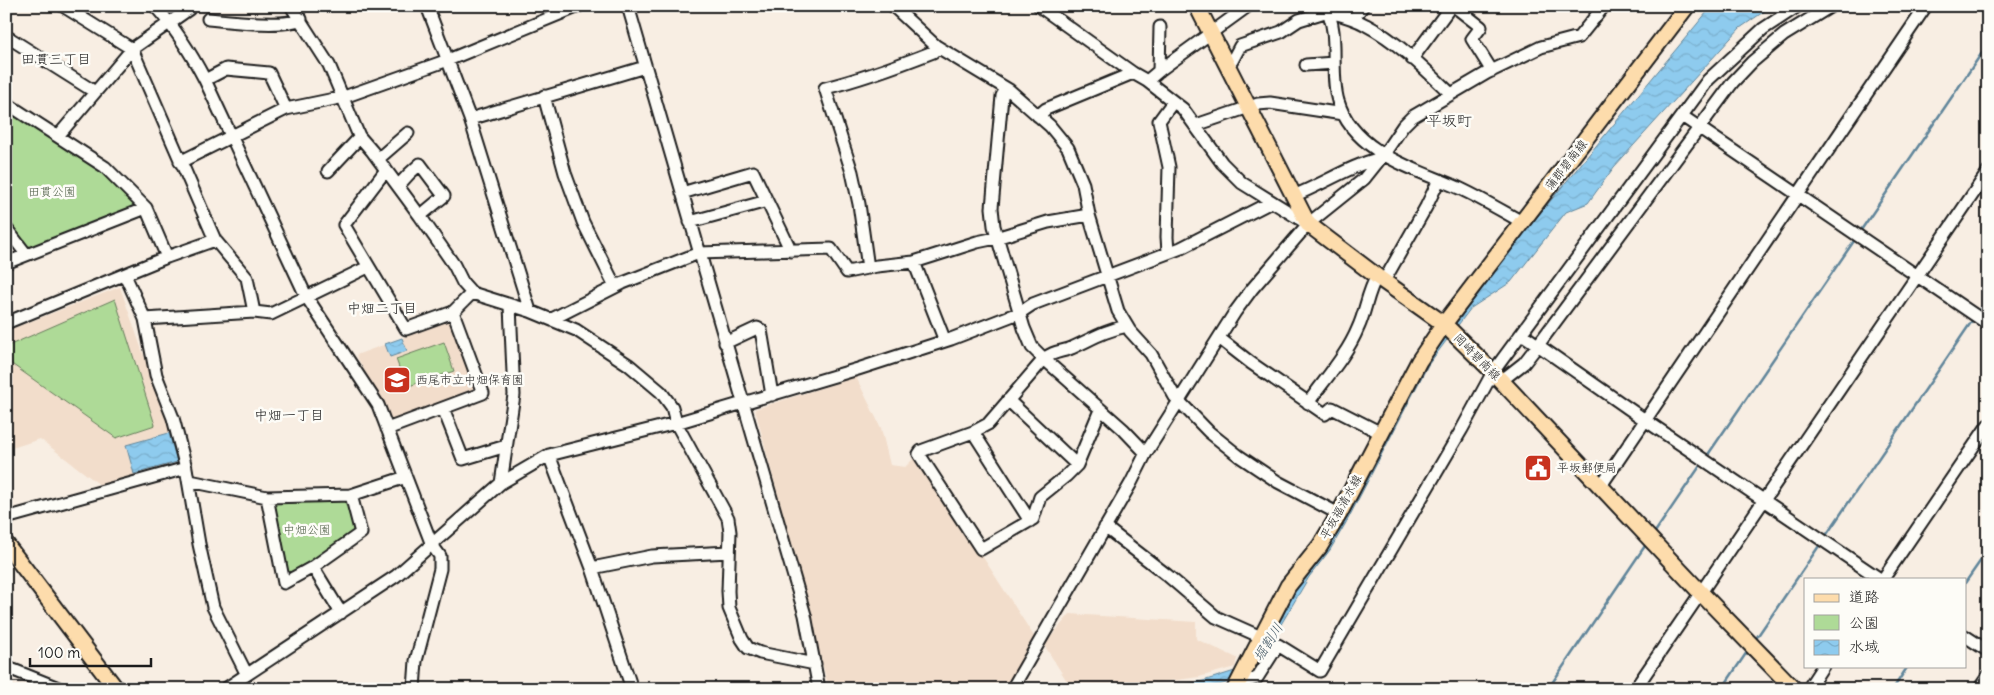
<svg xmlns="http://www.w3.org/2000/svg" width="1994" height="695" font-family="Delius,'Klee One',sans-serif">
<defs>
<pattern id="water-waves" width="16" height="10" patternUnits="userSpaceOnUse" patternTransform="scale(1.25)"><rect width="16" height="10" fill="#8ecbee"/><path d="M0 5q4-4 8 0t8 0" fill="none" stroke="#7aaecc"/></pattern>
</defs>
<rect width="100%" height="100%" fill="#f8eee3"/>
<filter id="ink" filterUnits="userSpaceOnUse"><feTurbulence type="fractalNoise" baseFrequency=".02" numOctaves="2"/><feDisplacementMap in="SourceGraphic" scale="10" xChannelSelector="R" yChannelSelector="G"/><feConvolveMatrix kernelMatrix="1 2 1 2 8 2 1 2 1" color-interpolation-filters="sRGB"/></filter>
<g filter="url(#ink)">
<path fill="#f2ddcb" d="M120,287L182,465L100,485L40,439L12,448L6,439V331Z
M452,320L476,390L389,423L383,406L356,355Z
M856,377L881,428L890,465L905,467L917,455L1037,641L1003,689H829L755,409Z
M1070,614L1196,622V639L1237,658L1235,667L1199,677L1111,689H1072L1044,645Z"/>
<path fill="#aeda97" stroke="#657b5a" d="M6,108L102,170L138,207L31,248L27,246L6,220Z
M115,299L155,425L116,438L6,360V352L10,345Z
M444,342L454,371L406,387L396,359Z
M348,500L356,531L311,563L286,577L272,502Z"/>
<path fill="url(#water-waves)" stroke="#60859a" d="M1712,6H1772L1740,28L1614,167L1588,203L1566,212L1511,282L1471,308L1428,365L1347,521L1330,550L1309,577L1257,665C1236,690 1187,689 1158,689L1203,681L1238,670L1423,361L1460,310Z
M402,338L407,351L390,357L385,344Z
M169,433L177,462L134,474L126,445Z"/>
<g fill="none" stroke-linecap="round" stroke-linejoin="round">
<path stroke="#60859a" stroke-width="2.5" d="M1859,233L1988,44
M1977,314L1988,298
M1707,456L1856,238
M1653,535L1702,463
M1825,537L1974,318
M1965,583L1988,550
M1755,640L1821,543
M1548,689L1647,543
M1722,689L1749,649
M1893,689L1908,666"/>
<g stroke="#1c1c1c" stroke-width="15">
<path id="minor" d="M63,6L132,49L215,240L247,278L254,312
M155,6C176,29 191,53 205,80L306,296L378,405L432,545L440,556V569L416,661L414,689
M291,6L329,65L359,136L372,151L420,216L454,265L463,283L472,293L530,311L576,330L629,365L661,392L672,407L676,423L728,518L730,532L728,591L729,608L742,639L748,648L760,653L815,664
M427,6L470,119L530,311
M628,6L805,615L819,689
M893,6L936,46L1009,90L1050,126L1068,148L1083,184L1089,215L1118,311L1130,331L1151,354L1175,397L1209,432L1239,456L1278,482L1339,514
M1039,6L1133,73L1147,81L1183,109L1222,163L1242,183L1308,224
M1325,6C1341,33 1329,71 1338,101C1354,154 1417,169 1461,189C1482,199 1502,211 1522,222
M1454,6L1481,27L1472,39L1492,71
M1329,12C1341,15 1354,18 1366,25C1397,41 1425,69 1450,93
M208,19C229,21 284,28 301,19
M1353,19L1363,6
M6,36L95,92
M1412,59L1451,6
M1226,64L1232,61L1240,46L1281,32L1299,20L1328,11
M1306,65L1334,63
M1159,71L1160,27
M205,80L226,69L269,73L286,109
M1147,81L1160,70L1248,6
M1006,89L1002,96L992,208L994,226L1024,328L1032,347L1044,359L1123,429L1146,453
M544,96L565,173L583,222L615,286
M6,103L105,167L146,208L167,257
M1038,116L1046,109L1133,73
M1682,116L1988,324
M470,119L645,67
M1196,125L1258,104L1270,103L1343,114
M58,136L132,49L189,9V6
M378,159L408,133
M180,162L286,109L344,97L448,60L579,6
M386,170L344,225L406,329L453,312L472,293
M328,171L360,137
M398,186L409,174L420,164L444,196L420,216
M682,193L753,172L791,251
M1293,196C1322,185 1351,165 1381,158
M690,222L767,201
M6,228L26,254
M1168,252L1167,237L1169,167L1159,121L1173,102
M914,262L945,341
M6,263L146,208
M868,268L859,204L852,172L825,88C862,79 897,66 933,52L938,47
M125,275L145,319L156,375L173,418L186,468L199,544L213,607L246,673
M1384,281L1426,207L1439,180
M145,319L254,312L271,314L368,267
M552,319L623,283L699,253L831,249L847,272L877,266L914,262L977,242L996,238L1048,222L1089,215
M6,323L167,257L215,240
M1522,334L1645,420L1880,579
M1219,338L1251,363L1325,414L1332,408L1381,433
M725,343L757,328L761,330L772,395
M1501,381L1524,363L1538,345L1733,82L1752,62L1784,35L1831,6
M1008,400L1077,465
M1308,403C1325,379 1347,355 1358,328C1366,311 1367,293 1377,276
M443,408L463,459L506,446
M1100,410L1077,465L1066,476L1040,497L1033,519L981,549L919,454L921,451L973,432L988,424L1044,359C1052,352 1059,352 1069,349C1090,340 1103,331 1127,326
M387,429L483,393L453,312
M973,432L1030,521
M549,455L592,568L632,689
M190,481L267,497L351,495L406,477
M501,483L514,395L510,306
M1600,487L1926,6
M267,497L284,583L313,567L361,533L351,495
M6,518L186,468
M1105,527L1167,575L1216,617L1261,637
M313,567L341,613
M592,568L652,556L729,552
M1883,579L1988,425
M1965,636L1988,651
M6,667L61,689
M1237,684L1257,678L1278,645L1320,671L1462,429L1493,372L1708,80L1763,29L1798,6
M225,689L396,576L501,483L549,455L676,423L858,369L951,339L1021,312L1033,304L1181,248L1271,202
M1012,689L1131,483L1146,453L1235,312L1252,289L1308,224L1364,179L1384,154L1403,126L1412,117L1487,73L1541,47L1579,37L1604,6
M1635,689L1988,172
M1808,689L1823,666
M1979,689L1988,676"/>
</g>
<g stroke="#1c1c1c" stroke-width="19">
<path id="major" d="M1197,6L1308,224L1379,278L1444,324L1493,372L1700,592L1794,689
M6,544L116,689
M1235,689L1288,586L1320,546L1339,514L1419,361L1444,324L1687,6"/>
</g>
<use href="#minor" stroke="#fdfcf7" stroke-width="11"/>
<use href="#major" stroke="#fddcac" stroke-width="15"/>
</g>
</g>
<defs>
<g id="school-square" transform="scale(1.4375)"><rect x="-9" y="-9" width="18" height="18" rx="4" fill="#c8321e" stroke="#fdfcf7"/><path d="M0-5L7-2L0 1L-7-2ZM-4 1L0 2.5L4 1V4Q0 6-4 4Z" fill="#fff"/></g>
<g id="civic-square" transform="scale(1.4375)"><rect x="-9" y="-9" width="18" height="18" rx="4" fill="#c8321e" stroke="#fdfcf7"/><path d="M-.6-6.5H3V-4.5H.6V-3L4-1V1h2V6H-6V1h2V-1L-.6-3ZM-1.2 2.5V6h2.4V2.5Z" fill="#fff"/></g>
</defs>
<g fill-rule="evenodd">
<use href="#school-square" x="397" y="380"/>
<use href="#civic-square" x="1538" y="468"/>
</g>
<g text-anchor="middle" stroke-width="5" stroke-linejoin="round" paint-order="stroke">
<g font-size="12" fill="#1c1c1c" stroke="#fdfcf7">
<text transform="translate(1566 165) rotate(-52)" y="4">蒲郡碧南線</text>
<text transform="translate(1477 357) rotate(45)" y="4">岡崎碧南線</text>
<text transform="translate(1341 507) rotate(-61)" y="4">平坂福清水線</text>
</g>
<g font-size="12" fill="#4f5e47" stroke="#fdfcf7">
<text x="52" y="196">田貫公園</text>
<text x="307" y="534">中畑公園</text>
</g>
<g font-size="12" fill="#1c1c1c" stroke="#fdfcf7" text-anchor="start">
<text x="416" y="384">西尾市立中畑保育園</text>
<text x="1557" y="472">平坂郵便局</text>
</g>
<g font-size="14" fill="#1c1c1c" stroke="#fdfcf7">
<text x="56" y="64">田貫三丁目</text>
<text x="382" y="313">中畑二丁目</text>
<text x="289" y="420">中畑一丁目</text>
</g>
<g font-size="14" font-style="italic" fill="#445966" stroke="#fdfcf7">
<text transform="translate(1268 642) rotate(-58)" y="5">堀割川</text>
</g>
<g font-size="15" fill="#1c1c1c" stroke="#fdfcf7">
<text x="1449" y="126">平坂町</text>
</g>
</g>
<rect width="1994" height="695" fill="none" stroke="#fdfcf7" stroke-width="25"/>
<rect x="12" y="12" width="1969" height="670" fill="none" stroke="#1c1c1c" stroke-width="2" filter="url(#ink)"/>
<rect x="1804" y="578" width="162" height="90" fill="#fdfcf7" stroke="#a3a29f"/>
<rect x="1814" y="594" width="25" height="8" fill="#fddcac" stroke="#a3a29f"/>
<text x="1849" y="602" font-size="15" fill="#1c1c1c">道路</text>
<rect x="1814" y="615" width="25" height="15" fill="#aeda97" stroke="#a3a29f"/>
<text x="1849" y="628" font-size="15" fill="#1c1c1c">公園</text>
<rect x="1814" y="640" width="25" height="15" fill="url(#water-waves)" stroke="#a3a29f"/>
<text x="1849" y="652" font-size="15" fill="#1c1c1c">水域</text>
<path d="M30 658v8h121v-8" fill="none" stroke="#1c1c1c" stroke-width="2.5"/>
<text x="38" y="658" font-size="15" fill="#1c1c1c" stroke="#fdfcf7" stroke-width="4" paint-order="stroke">100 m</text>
</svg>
